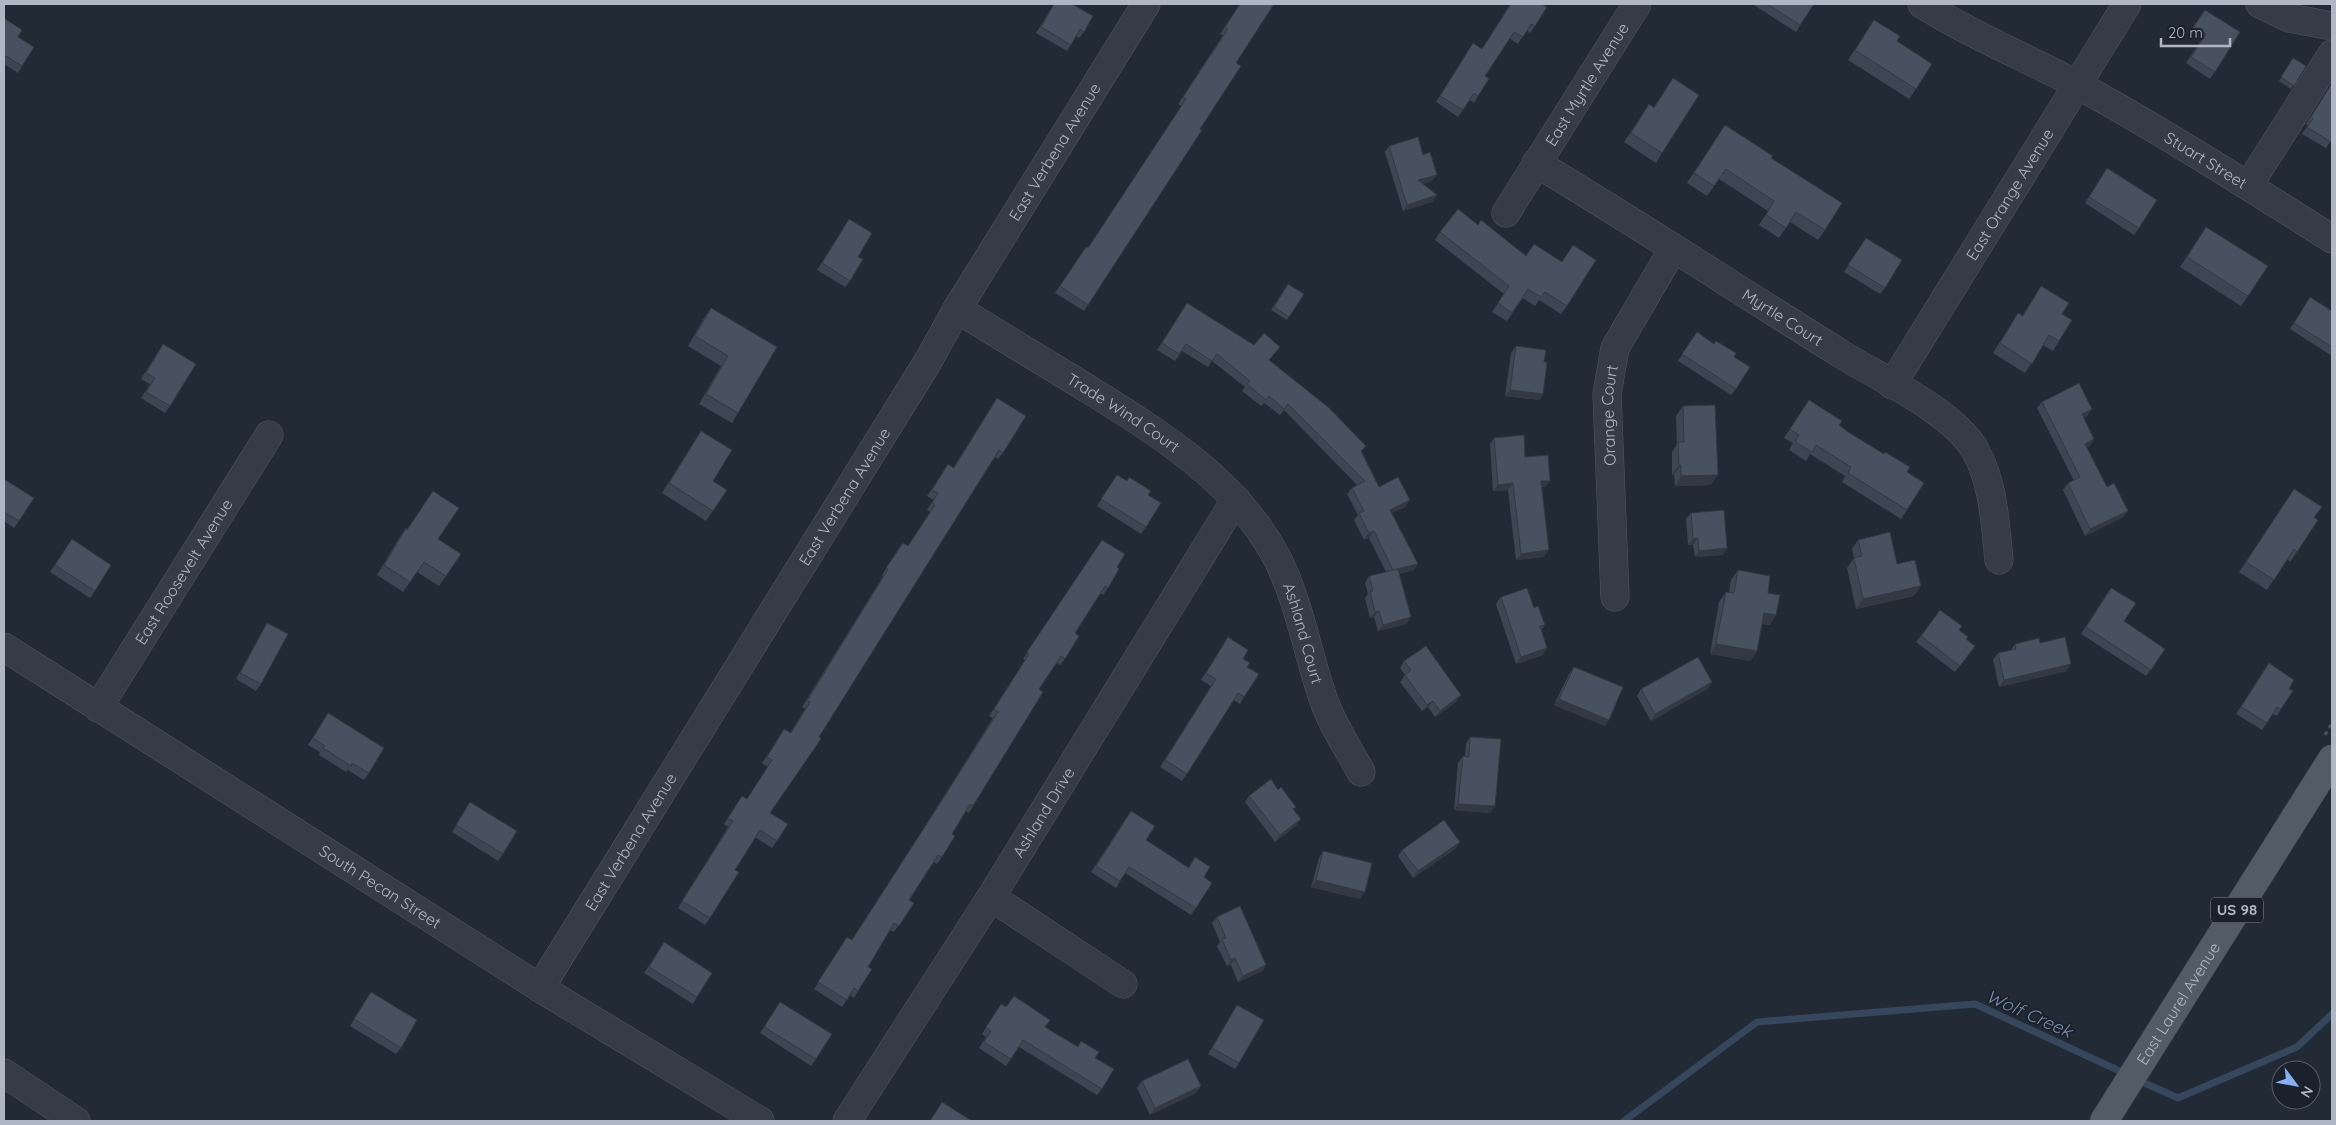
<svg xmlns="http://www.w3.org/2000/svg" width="2336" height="1125" font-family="Quicksand,sans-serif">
<rect width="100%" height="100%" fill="#222a36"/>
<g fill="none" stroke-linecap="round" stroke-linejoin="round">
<path stroke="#36465d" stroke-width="7" d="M2138,1080L2178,1098L2297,1047L2332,1014
M1624,1121L1757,1022L1975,1004L2126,1074"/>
<g stroke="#505762" stroke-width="29">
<g id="minor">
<path id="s1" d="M1922,4C1971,35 2025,57 2076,84C2164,132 2248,186 2332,239"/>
<path d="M2260,4L2289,18L2332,26"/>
<path id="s2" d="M1536,163C1638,224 1737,289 1838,352C1877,377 1953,411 1975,450C1994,483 1995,524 1999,560"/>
<path d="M2248,186L2332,54"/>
<path id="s3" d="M1506,213L1637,4"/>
<path id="s4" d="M957,309C998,334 1039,359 1080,384C1154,430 1235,478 1277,558C1299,601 1307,652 1323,698C1331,723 1348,748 1361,772"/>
<path id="s5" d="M1892,385L2127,4"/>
<path id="s6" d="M1615,597L1607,394L1615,348L1673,249"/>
<path id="s7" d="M4,647L540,988L760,1121"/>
<path id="s8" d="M98,708L269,435"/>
<path d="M991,897L1123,984"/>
<path id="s9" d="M540,988L927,363L957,309L1146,4"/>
<path d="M4,1073L76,1121"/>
<path id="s10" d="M847,1121L991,897L1236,499"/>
</g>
</g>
<g stroke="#3f4551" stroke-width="29">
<g id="major">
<path id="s11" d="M2104,1121L2332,759"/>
</g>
</g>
<path stroke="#435457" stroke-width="3" stroke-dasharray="4 4" stroke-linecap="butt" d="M2325,735L2332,723"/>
<use href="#minor" stroke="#353c47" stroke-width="28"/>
<use href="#major" stroke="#535b67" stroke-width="28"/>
</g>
<path fill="#3e4653" d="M1054,4H1072L1084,32L1079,38L1076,36L1067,51L1036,33Z
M1240,4L1236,63L1200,129L1084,311L1055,293L1086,247L1088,248L1182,106L1178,104L1223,35L1220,34Z
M1510,4H1544L1535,26L1530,33L1527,30L1518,44L1509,38L1485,76L1478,96L1474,103L1470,100L1458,117L1436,102L1469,50L1482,49Z
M1752,4H1814L1796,32Z
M2205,10L2215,72L2210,79L2186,63L2201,40L2189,33Z
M4,18L18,37L34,47L18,73L4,64Z
M1874,20L1897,41L1916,89L1909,99L1848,60Z
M2293,58L2306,66L2291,89L2279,81Z
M1673,78L1662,153L1656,163L1624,142L1649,104L1654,107Z
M2332,83V139L2326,148L2302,134L2308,125L2306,124Z
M1725,125L1771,158L1825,230L1818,240L1790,222L1779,238L1759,225L1768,211L1719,179L1707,196L1687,183Z
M1389,146L1432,181L1423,184L1437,195L1432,202L1403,211L1385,152Z
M2103,175L2139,228L2134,235L2085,203Z
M849,219L858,257L850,281L845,287L817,270Z
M1478,225L1526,255L1534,244L1567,306L1561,314L1539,300L1535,306L1523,298L1507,321L1492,312L1504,294L1435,240L1440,232Z
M2206,227L2248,296L2241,306L2180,267Z
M1866,238L1885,288L1880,294L1844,272Z
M1288,284L1304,294L1287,320L1271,310Z
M2041,286L2062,314L2059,341L2053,351L2043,345L2025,373L1993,353L2018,313L2022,316Z
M2306,304L2332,311V356L2290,329Z
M711,308L777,347L738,413L732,423L699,404L721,366L688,346L704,318Z
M1183,309L1254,345L1280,347L1269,360L1362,452L1379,487L1405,507L1392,513L1418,564L1414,570L1399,574L1411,617L1406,624L1378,631L1374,617L1370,618L1365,598L1368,594L1365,583L1369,576L1386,572L1369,538L1364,540L1354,520L1358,515L1347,494L1352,488L1357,485L1284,410L1280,415L1264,403L1261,406L1242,391L1245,387L1212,361L1208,367L1182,351L1175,361L1157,350Z
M1697,332L1734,357L1736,389L1731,395L1678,361Z
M163,344L170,406L165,413L141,398L150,384L141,379Z
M1516,346L1544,362L1543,394L1539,400L1505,396L1511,353Z
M997,398L1003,453L998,459L995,457L770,813L777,841L772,848L755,837L735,870L710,918L705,925L678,908L728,827L724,824L742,796L747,799L768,767L762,763L780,736L790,733L805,709L802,707L883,576L882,575L898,549L908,546L930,512L927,510L933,500L927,496L944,471L953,468Z
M1809,400L1848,432L1907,472V510L1901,519L1842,482L1845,476L1810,454L1806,461L1789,450L1793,443L1784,438Z
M2042,402L2092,409L2087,416L2083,418L2094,439L2090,446L2087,447L2107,487L2128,511L2123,517L2085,536L2063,490L2068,483L2074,481L2037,408Z
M1683,406L1711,485L1675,486L1674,475H1672V452L1677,444L1676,416Z
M701,431L713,481V511L706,521L662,493Z
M1494,438L1525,457L1550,481L1545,487H1542L1544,557L1516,560L1508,490L1493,491L1490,444Z
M1117,475L1148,495L1146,527L1141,534L1097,506Z
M4,479L34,498L14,528L4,521Z
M2294,489L2314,517L2297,552L2290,562L2287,559L2267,590L2239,572Z
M1691,513L1723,555L1695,557L1693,545H1688L1686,519Z
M406,528L407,530L438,539L461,554L439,586L417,572L403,592L377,575L399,538Z
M72,539L95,591L90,598L50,572Z
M1102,540L1117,567L1108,588L1103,595L1100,593L1075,633L1065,659L1060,665L1057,663L1039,689L973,806L969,813L966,811L952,834L942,857L937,864L934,862L909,900L914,903L894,932L890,930L868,967L858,991L854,998L850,995L842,1007L814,989L843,944L852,940L932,815L993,718L989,716L1025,660L1023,659Z
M1858,540L1897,564L1914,596L1856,609L1847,568L1854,558L1852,549Z
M1738,570L1768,593L1770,625L1762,624L1757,651L1750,661L1710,654L1719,602L1726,592H1729L1731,580Z
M2107,594L2124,621L2165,649L2146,676L2081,634Z
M1501,597L1534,608L1545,625L1541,630L1543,655L1516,664L1496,604Z
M1940,610L1959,630L1966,639L1975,646L1955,672L1916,642Z
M267,623L261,684L256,691L236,679L263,630Z
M1228,637L1247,667L1244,697L1240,704L1234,700L1182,781L1160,767L1211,686L1201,680Z
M2015,644L2067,671L1999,687L1993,660L1998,653L2011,650Z
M1404,661L1461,695L1456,702L1435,717L1428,707L1422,711L1400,682L1405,675L1400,668Z
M1574,667L1605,726L1554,705L1569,674Z
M2264,670L2289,689L2281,709L2277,716L2273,714L2262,730L2236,714Z
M1712,682L1707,689L1651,721L1637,696L1641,689Z
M328,713L369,773L364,780L348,770L346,772L319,755L320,752L308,745Z
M1470,737L1495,806L1490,813L1454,810L1458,763L1463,756H1465L1466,744Z
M1249,796L1294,810L1296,826L1275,842L1245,802Z
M470,802L503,854L498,861L452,832Z
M1126,818L1146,840L1188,868L1195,857L1204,877L1196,908L1191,915L1125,873L1116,888L1091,872Z
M1460,842L1455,849L1413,878L1398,856L1402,850Z
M1323,851L1360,899L1311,887L1319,858Z
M1217,917L1266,965L1262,971L1238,982L1231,965L1227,966L1217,946L1220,942L1212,923Z
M664,942L697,997L693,1004L644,973Z
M371,992L401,1048L396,1054L350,1026Z
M780,1002L816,1059L811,1066L760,1033Z
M1001,1004L1045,1027L1095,1058L1102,1089L1097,1095L1019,1047L1006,1066L979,1048L986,1037L982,1034Z
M1237,1005L1239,1063L1235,1069L1208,1054Z
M1142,1081L1201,1086L1196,1093L1150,1115L1137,1088Z"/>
<path fill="#323943" d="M1437,175L1432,181L1413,187L1418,180Z
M1437,195L1432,202L1403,211L1407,205Z
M1510,390L1543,394L1539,400L1505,396Z
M2092,409L2087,416L2077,421L2082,414Z
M2094,439L2090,446L2080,450L2085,444Z
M1679,465H1681L1674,475H1672Z
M1718,475L1711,485L1675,486L1681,476Z
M1541,481H1550L1545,487L1536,488Z
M1513,483L1508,490L1493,491L1498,485Z
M1410,500L1405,507L1386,516L1390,510Z
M2128,511L2123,517L2085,536L2090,529Z
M1374,531L1369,538L1364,540L1369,533Z
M1698,538L1693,545H1688L1693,539Z
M1727,548L1723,555L1695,557L1699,551Z
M1549,550L1544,557L1516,560L1521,554Z
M1418,564L1414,570L1388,576L1393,570Z
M1921,586L1914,596L1856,609L1863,599Z
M1379,611L1374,617L1370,618L1375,612Z
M1764,613L1776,615L1770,625L1757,623Z
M1411,617L1406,624L1378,631L1383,625Z
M1716,644L1757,651L1750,661L1710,654Z
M1547,648L1543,655L1516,664L1521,657Z
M2071,664L2067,671L1999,687L2004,680Z
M1712,682L1707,689L1651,721L1655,714Z
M1461,695L1456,702L1435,717L1440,711Z
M1559,699L1609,720L1605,726L1554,705Z
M1433,701L1428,707L1422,711L1427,705Z
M1458,804L1495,806L1490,813L1454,810Z
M1301,819L1296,826L1275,842L1280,835Z
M1460,842L1455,849L1413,878L1418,871Z
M1316,880L1365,892L1360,899L1311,887Z
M1235,958L1231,965L1227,966L1231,960Z
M1266,965L1262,971L1238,982L1243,976Z
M1201,1086L1196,1093L1150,1115L1155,1108Z"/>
<path fill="#485160" stroke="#323943" d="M1054,4H1072L1093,16L1084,32L1080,29L1071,45L1041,27Z
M1240,4H1274L1236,63L1241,66L1200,129L1202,130L1088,305L1060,286L1086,247L1088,248L1186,99L1183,97L1228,29L1225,27Z
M1511,4H1544L1543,5L1547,7L1535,26L1531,24L1523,37L1514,32L1485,76L1489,79L1478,96L1474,93L1463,110L1440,96L1473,43L1482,49Z
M1767,4H1814L1800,25Z
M2205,10L2240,32L2215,72L2191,57L2206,34L2194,26Z
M4,18L22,30L18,37L34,47L22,66L6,56L4,59Z
M1874,20L1900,36L1897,41L1932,64L1916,89L1855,50Z
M2293,58L2306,66L2294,86L2281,77Z
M1673,78L1699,95L1662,153L1631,133L1649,104L1654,108Z
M2332,83V139L2331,142L2307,127L2313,119L2311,117Z
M1725,125L1773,156L1771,158L1842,203L1825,230L1796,212L1786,228L1766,215L1774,201L1726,169L1714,186L1694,173Z
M1418,137L1423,155L1430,152L1437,175L1418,180L1437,195L1407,205L1389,146Z
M2107,168L2157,200L2139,228L2089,197Z
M1458,209L1478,225L1481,220L1526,256L1534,244L1562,262L1573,245L1596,260L1567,306L1545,292L1541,297L1528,289L1512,313L1498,303L1509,286L1440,232Z
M849,219L872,233L858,257L863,259L850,281L822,263Z
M2206,227L2268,266L2248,296L2187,257Z
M1866,238L1902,260L1885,288L1848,265Z
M1288,284L1304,294L1289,317L1274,307Z
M2041,286L2069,303L2062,314L2072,320L2059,341L2049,335L2032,364L2000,343L2018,313L2023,316Z
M2310,297L2332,311V347L2294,323Z
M1187,303L1254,345L1264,333L1280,347L1269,360L1328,407L1366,446L1361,451L1379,487L1398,477L1410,500L1390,510L1418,564L1393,570L1374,531L1369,533L1359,513L1364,511L1352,488L1365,481L1288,404L1284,409L1269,396L1266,400L1247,384L1250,381L1217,354L1212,361L1186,344L1179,354L1162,343Z
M711,308L777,347L738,413L706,394L728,356L695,336Z
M1697,332L1714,344L1716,341L1736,353L1734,357L1750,367L1736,389L1682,354Z
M163,344L196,364L170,406L146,392L155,378L146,373Z
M1516,346L1546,350L1544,362H1547L1543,394L1510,390Z
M2079,383L2092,409L2082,414L2094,439L2085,444L2107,487L2114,483L2128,511L2090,529L2068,483L2080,477L2042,402Z
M997,398L1026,416L1003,453L999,450L819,737L821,739L770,813L788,824L777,841L760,830L735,870L739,872L710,918L682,901L733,821L728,818L742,796L747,799L772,760L767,757L784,729L791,733L810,702L807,701L888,569L886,568L903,543L908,546L935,505L932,503L938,493L932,490L948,464L954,468Z
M1809,400L1842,421L1839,425L1848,432L1884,454L1885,452L1910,467L1907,472L1924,483L1907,510L1848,473L1851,467L1816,445L1812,452L1795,442L1799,435L1790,429Z
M1715,405L1718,475L1681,476V465H1679L1678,442H1684L1683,406Z
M701,431L732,450L713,481L727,490L713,511L669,483Z
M1524,435L1525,457L1548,455L1550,481H1541L1549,550L1521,554L1513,483L1498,485L1494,438Z
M1117,475L1127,481L1129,477L1151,491L1148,495L1161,503L1146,527L1101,499Z
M4,479L34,498L19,521L4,512Z
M2294,489L2322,507L2314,517L2318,520L2297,552L2294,549L2274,580L2246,562Z
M433,491L459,508L438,539L461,554L446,576L424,562L410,582L384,565L406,528L407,530Z
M1724,510L1727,548L1699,551L1698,538L1693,539L1691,513Z
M1890,532L1897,564L1915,560L1921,586L1863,599L1854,558L1862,556L1858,540Z
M72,539L111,565L95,591L55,565Z
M1102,540L1125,554L1117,567L1119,569L1108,588L1105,586L1075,633L1079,636L1065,659L1061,656L1039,689L1043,692L973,806L970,804L952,834L955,836L942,857L938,855L909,900L914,903L899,926L894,923L868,967L872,969L858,991L854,988L847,1000L818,982L847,937L852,940L937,808L998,712L994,709L1029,654L1027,652Z
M1398,569L1411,617L1383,625L1379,611L1375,612L1370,591H1373L1369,576Z
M1738,570L1770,576L1768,593L1780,595L1776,615L1764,613L1757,651L1716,644L1726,592L1734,593Z
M1527,588L1534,608L1538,606L1545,625L1540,626L1547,648L1521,657L1501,597Z
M2111,588L2136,603L2124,621L2165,649L2151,670L2086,627Z
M1940,610L1962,626L1959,630L1968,637L1966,639L1975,646L1960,666L1921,636Z
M267,623L288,634L261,684L240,673Z
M1228,637L1248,650L1243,659L1250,663L1247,667L1259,674L1244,697L1238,693L1187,774L1165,760L1216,679L1206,673Z
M2065,637L2071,664L2004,680L1998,653L2016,649L2015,644L2039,638L2040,643Z
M1426,646L1461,695L1440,711L1433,701L1427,705L1405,675L1411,670L1404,661Z
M1698,657L1712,682L1655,714L1641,689Z
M2269,663L2294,680L2289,689L2293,691L2281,709L2277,707L2267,723L2241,707Z
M1574,667L1623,687L1609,720L1559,699Z
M328,713L384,748L369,773L352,763L351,766L323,748L325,746L313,738Z
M1470,737L1501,739L1495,806L1458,804L1463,756L1469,757Z
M1271,779L1278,790L1281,787L1296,807L1293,809L1301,819L1280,835L1249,796Z
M470,802L517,831L503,854L456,825Z
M1131,811L1155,826L1146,840L1189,868L1195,857L1210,867L1204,877L1212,883L1196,908L1129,867L1120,881L1096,866Z
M1444,820L1460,842L1418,871L1402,850Z
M1323,851L1372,863L1365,892L1316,880Z
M1240,906L1266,965L1243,976L1235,958L1231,960L1222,939L1226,938L1217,917Z
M664,942L712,973L697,997L649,967Z
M371,992L417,1020L401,1048L354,1019Z
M1014,996L1050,1020L1045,1027L1078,1047L1081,1041L1099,1052L1095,1058L1114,1069L1102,1089L1023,1040L1011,1059L984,1042L991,1031L986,1027L1001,1004L1006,1007Z
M780,1002L832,1034L816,1059L764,1027Z
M1237,1005L1264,1020L1239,1063L1212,1048Z
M1188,1059L1201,1086L1155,1108L1142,1081Z
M942,1102L972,1121H930Z"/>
<g text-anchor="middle" stroke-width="4" stroke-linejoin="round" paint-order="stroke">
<rect fill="#1b212c" stroke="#838a96" stroke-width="1" x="2211" y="897.5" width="52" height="25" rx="4"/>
<g font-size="15" font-weight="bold" fill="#b0b7c4">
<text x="2237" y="915">US 98</text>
</g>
<g font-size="16" fill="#b0b7c4" stroke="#1b212c">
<text dy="6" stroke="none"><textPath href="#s3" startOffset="152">East Myrtle Avenue</textPath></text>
<text dy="6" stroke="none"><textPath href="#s9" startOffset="982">East Verbena Avenue</textPath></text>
<text dy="6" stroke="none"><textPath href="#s1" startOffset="324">Stuart Street</textPath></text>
<text dy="6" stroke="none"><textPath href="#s5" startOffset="224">East Orange Avenue</textPath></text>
<text dy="6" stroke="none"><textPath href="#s2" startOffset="291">Myrtle Court</textPath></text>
<text dy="6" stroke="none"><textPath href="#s4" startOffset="196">Trade Wind Court</textPath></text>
<text dy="6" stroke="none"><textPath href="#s6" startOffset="182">Orange Court</textPath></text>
<text dy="6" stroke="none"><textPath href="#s9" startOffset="578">East Verbena Avenue</textPath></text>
<text dy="6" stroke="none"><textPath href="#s8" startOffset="161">East Roosevelt Avenue</textPath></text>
<text dy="6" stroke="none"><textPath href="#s4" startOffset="490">Ashland Court</textPath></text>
<text dy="6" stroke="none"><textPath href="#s10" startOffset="366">Ashland Drive</textPath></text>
<text dy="6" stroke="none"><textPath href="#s9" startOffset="172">East Verbena Avenue</textPath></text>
<text dy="6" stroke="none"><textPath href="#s7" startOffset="446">South Pecan Street</textPath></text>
<text dy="6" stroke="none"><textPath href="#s11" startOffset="139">East Laurel Avenue</textPath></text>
</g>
<g font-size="18" font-style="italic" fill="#7a8eaa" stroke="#1b212c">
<text transform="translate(2029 1014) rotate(24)" y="6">Wolf Creek</text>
</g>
</g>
<rect width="2336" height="1125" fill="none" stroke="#b0b7c4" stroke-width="10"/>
<g transform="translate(2296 1085) rotate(122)"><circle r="24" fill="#1b212c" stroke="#575d69"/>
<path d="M0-4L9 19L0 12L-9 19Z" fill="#88aff0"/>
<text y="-8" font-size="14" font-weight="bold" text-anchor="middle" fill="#b0b7c4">N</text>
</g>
<path d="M2161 38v8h69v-8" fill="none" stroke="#b0b7c4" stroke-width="2.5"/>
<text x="2168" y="38" font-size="15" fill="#b0b7c4" stroke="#1b212c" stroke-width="4" paint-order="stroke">20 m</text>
</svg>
